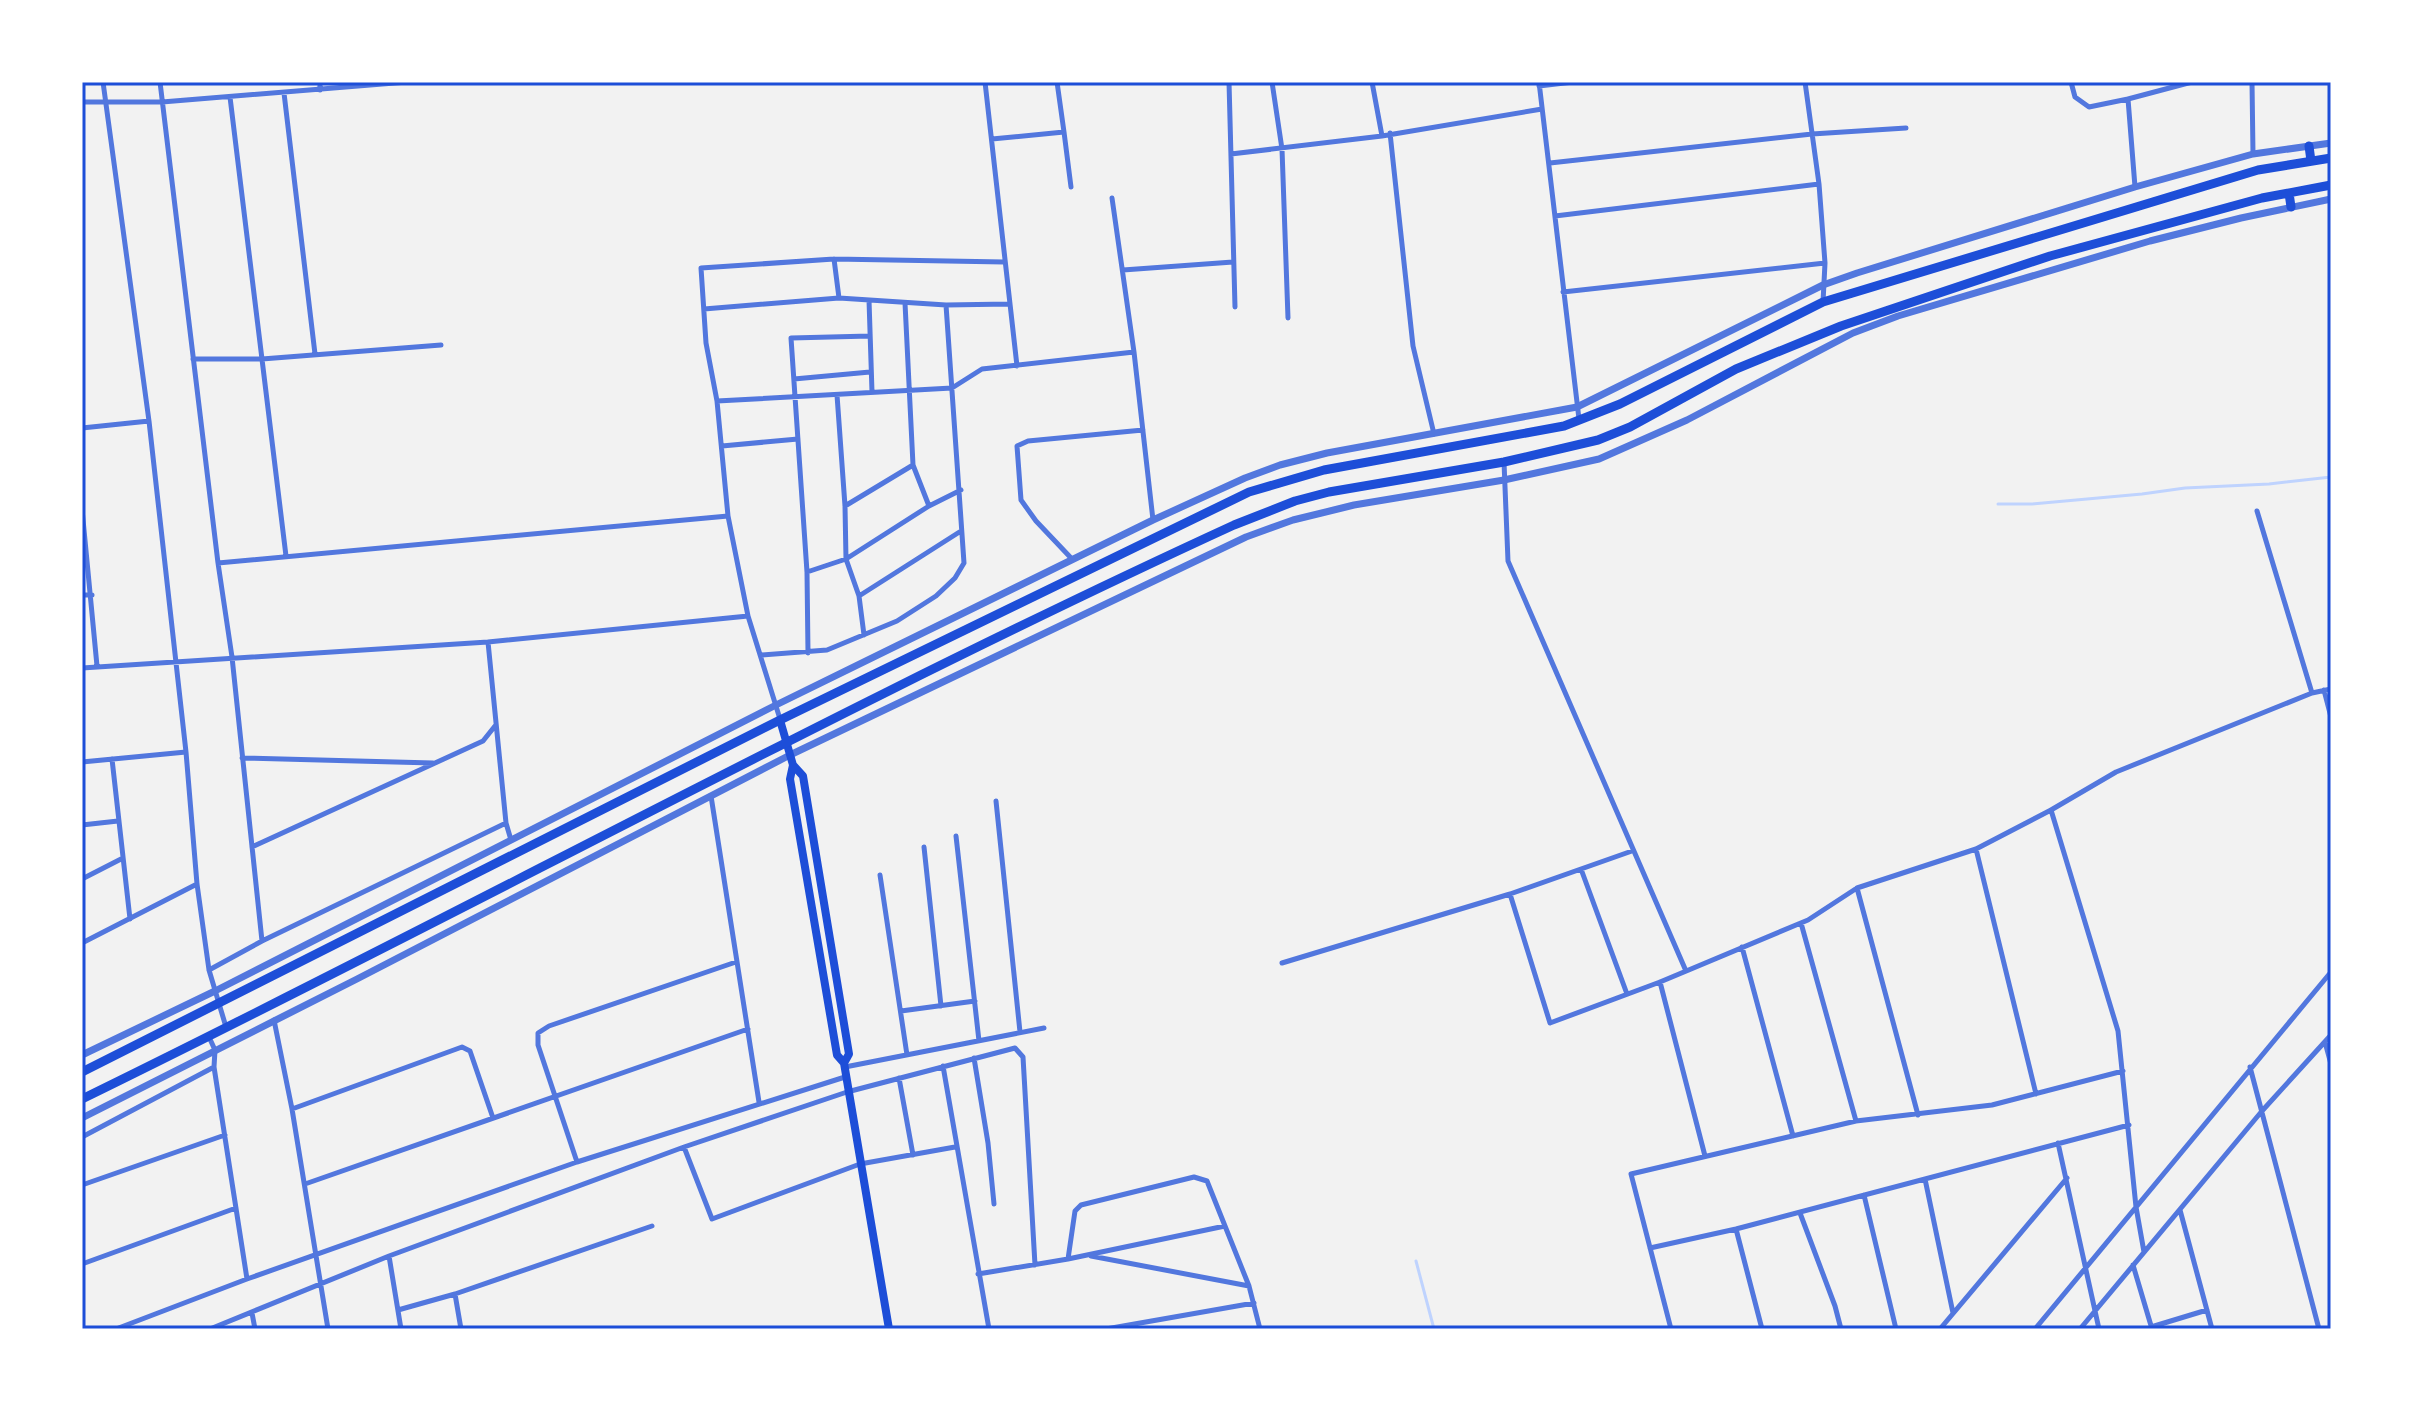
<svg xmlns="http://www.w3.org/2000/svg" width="2413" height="1411" font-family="'Work Sans',sans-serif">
<rect width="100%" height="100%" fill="#f2f2f2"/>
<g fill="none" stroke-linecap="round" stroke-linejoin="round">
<path stroke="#bfd3fe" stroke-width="3" d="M1998,504H2032L2142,494L2185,488L2269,484L2331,477
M1416,1261L1434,1329"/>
<path stroke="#5277de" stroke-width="5" d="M103,82L149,421L186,752L197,884L209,970L226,1027
M160,82L218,563L232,657L262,941
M320,82V90
M985,82L1017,366
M1229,82L1235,307
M1272,82L1282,149L1288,318
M1372,82L1382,136
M1539,82L1579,419
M1805,82L1819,184L1825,263L1823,302
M2071,82L2075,97L2089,107L2128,99L2135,187
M2252,82L2253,154
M1539,86L1573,82
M284,93L315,354
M230,97L286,556
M2128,99L2192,82
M82,102H162L407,82
M1064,132L1071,187
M1390,133L1413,346L1434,434
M992,139L1064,132L1057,82
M1231,154L1382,136L1542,109
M1550,163L1812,134L1906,128
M1112,198L1134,352L1153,520
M1555,216L1819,184
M834,259L839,298
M1123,270L1233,262
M1563,292L1825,263
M869,300L872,392
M905,303L913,465L929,506
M704,309L839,298L946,305L1009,304
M193,359H262L441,345
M794,379L870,372
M837,395L845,506L846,559L859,596L864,635
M717,401L952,388L982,369L1134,352
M82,428L149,421
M722,446L798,439
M1504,462L1508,561L1686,971
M845,506L913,465
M82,509L97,666
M2257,511L2312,693
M1072,559L1036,521L1021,500L1017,446L1028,441L1143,430
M218,563L728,516
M807,572L846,559L929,506L961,490
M82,595H92
M859,596L961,531
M748,616L728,516L717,401L706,343L701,268L834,259L1004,262
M488,642L506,823L511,840
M808,653L807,572L791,338L870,336
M761,655L827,650L897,621L936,596L955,578L964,563L946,305
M82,668L488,642L748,616L780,719
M2324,690L2331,717
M242,758L433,763
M112,759L130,919
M82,762L186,752
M711,796L759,1102
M996,801L1020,1032
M82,825L118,821
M956,836L979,1041
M252,847L483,741L495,726
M924,847L941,1006
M1976,849L2036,1094
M1581,869L1627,994
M880,875L907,1055
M82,879L123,858
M1857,888L1918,1115
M1510,894L1550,1023L1660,982L1808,920L1857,888L1976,849L2051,810
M1801,923L1856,1121
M82,943L197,884
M1742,947L1793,1136
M1282,963L1510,894L1632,851
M209,970L262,941L506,823
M1660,982L1705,1156
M901,1011L975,1001
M274,1020L292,1109L328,1329
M209,1037L215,1050L214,1067L247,1279
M2325,1042L2331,1064
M974,1058L988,1143L994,1204
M943,1066L989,1329
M845,1067L1044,1028
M2250,1067L2319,1329
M899,1078L913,1155
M292,1109L462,1047L470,1051L493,1118
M82,1137L214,1067
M2058,1143L2099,1329
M684,1147L712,1219L860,1164L955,1147
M577,1162L538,1045V1033L549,1026L736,962
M1925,1179L1953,1313
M305,1184L748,1029
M82,1185L225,1135
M1864,1195L1896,1329
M2180,1210L2212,1329
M1800,1213L1835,1306L1841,1329
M1736,1229L1762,1329
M1650,1248L1736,1229L2129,1125
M2144,1252L2136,1207L2118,1031L2051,810L2116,772L2312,693L2331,689
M389,1256L684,1147L847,1092L1015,1048L1023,1057L1035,1265
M1091,1256L1249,1286
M1068,1259L1075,1211L1081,1205L1194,1177L1207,1181L1249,1286L1260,1329
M82,1264L236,1208
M2133,1265L2152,1329
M978,1274L1068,1259L1225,1226
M455,1294L652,1226
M398,1310L455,1294L461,1329
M252,1313L255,1329
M2151,1327L2207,1310
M116,1329L247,1279L577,1162L845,1077
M210,1329L389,1256L401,1329
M1106,1329L1254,1303
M1671,1329L1631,1174L1856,1121L1992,1105L2123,1071
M1940,1329L2067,1178
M2035,1329L2331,972
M2080,1329L2262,1111L2331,1035"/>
<path stroke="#5277de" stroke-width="7" d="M82,1055L215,991L776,705L1153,520L1245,478L1280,465L1327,453L1577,407L1823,285L1857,273L2135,187L2253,154L2331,143
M82,1118L357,979L790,755L1246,537L1293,520L1354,505L1504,480L1599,459L1687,420L1853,333L1898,316L2150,241L2241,218L2331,199"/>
<path stroke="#1d4ed8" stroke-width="8" d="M780,720L793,765L803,776L849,1054L844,1063
M793,765L790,779L837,1055L844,1063L889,1329"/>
<path stroke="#1d4ed8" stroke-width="9" d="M2309,146L2311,161
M2289,193L2291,207
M82,1072L780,720L1249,492L1324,470L1564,426L1620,404L1823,302L2258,170L2331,158
M82,1099C467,911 844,704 1234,525L1295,501L1329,492L1504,462L1598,440L1630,427L1736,369L1841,326L2050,256L2262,198L2331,185"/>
</g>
<rect width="2413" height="1411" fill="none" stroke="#ffffff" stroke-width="168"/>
<rect x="84" y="84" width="2245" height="1243" fill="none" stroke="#1d4ed8" stroke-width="3"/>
</svg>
